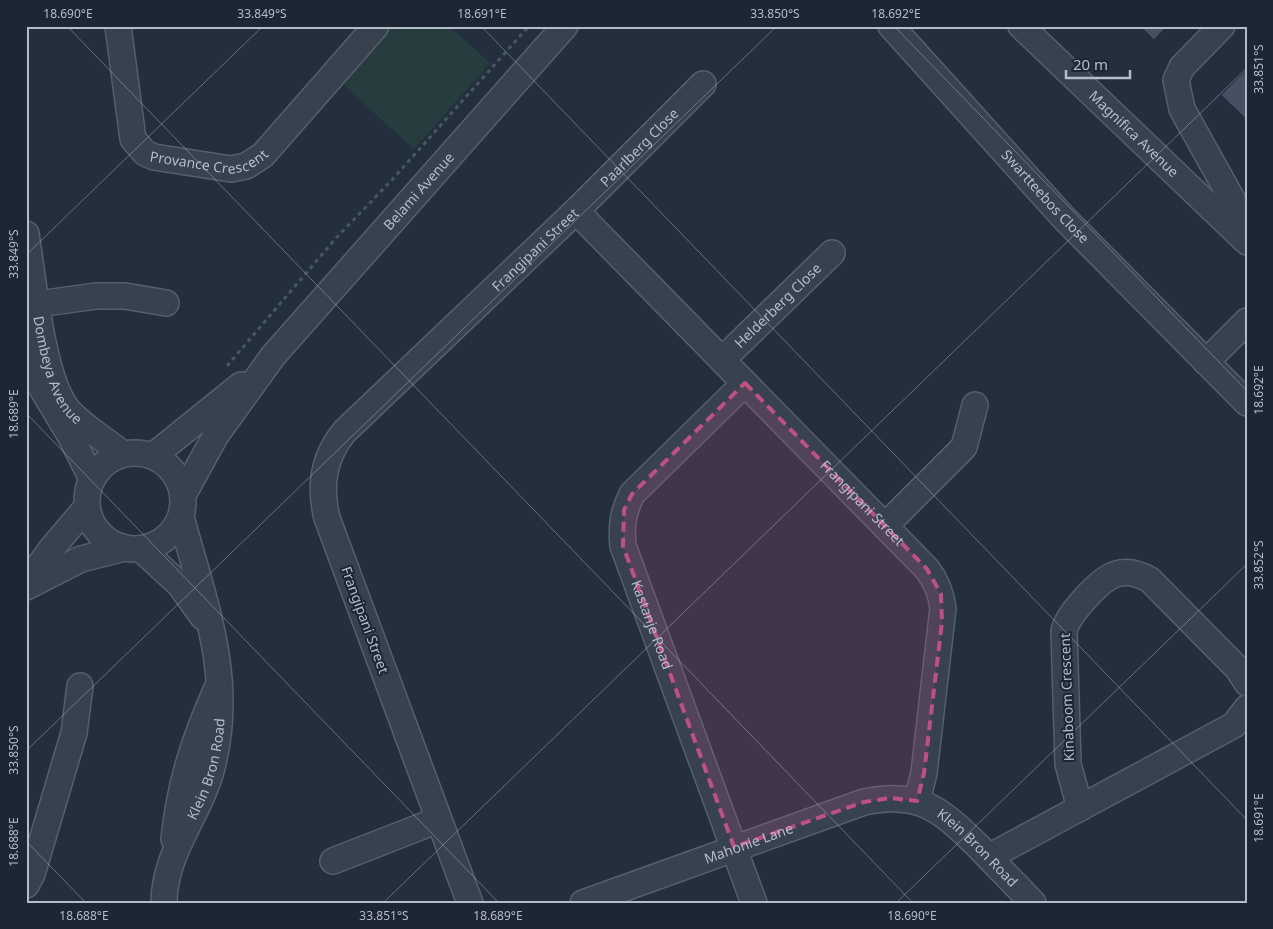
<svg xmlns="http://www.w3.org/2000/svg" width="1273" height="929" font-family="'Noto Sans',sans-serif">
<rect width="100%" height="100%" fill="#242f3e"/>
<path fill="#263c3f" d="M389,26H449L490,63L414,149L340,82Z"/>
<path fill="#455162" stroke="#1f2835" d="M1140,26H1167L1154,40Z
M1247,69V120L1221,95Z"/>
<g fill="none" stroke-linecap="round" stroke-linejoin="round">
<g stroke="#565f6c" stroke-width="28">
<g id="minor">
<path id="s1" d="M118,26L133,139L145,153L154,157L231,169L246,166L263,155L376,26"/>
<path id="s2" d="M891,26L1063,217L1247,403"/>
<path id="s3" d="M1021,26L1247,242"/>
<path d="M1222,26L1182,67L1176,80L1182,109L1232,199L1244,239"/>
<path id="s4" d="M576,211L927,569C937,582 941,593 943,608L924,773L917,801"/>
<path id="s5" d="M26,234C33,276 42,381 69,411C84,427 105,440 123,454"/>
<path d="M38,304L96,296H125L166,303"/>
<path d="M26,347L38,382L71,437L92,479"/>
<path id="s6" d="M722,360L832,253"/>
<path d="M1206,362L1247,321"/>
<path id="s7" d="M745,383L632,494C623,512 621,526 623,546L754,903"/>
<circle cx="135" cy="501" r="48"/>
<path d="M153,456L241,385"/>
<path id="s8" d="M183,495L216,435L273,356L565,26"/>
<path d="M885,526L964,447L975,405"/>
<path d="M141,549L180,585L203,617"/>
<path d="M26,584L52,548L87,507"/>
<path d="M26,587L81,559L125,548"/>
<path d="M1080,808L1068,764L1064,631C1068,614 1100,579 1116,574C1129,570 1140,574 1150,580L1238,669L1247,683"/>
<path d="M174,839C180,782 194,740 217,688"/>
<path d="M989,857L1234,725L1247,708"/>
<path d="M333,861L438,820"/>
<path d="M26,885L32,874L74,733L80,686"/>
<path id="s9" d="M164,903C164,852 200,815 212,767C235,679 204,602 181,517"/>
<path id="s10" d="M470,903L327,518C319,486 323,457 345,431L576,211L703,84"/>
<path id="s11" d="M583,903L864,802C920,790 941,810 979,847C997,866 1015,884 1033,903"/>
</g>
</g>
<path stroke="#44595c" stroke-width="3" stroke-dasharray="4 4" stroke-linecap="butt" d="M227,366L336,238L391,181L529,26"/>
<use href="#minor" stroke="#38414e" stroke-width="25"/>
</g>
<path fill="#bd5182" fill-opacity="0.2" stroke="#bd5182" stroke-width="4" stroke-dasharray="10 6" stroke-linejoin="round" d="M745,383L927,569L941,594L942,622L924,773L917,801L890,798L864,802L734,847L623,546L624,510L632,494Z"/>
<path fill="none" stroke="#b4bcc9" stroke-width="1" stroke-opacity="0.45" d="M67,26L913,903M481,26L1247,820M894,26L1247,391M26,255L263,26M26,413L499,903M26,751L777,26M26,841L86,903M383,903L1247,68M896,903L1247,564"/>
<g text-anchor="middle" stroke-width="4" stroke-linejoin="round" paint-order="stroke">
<g font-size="14" fill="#b4bcc9" stroke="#1d2633">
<text dy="5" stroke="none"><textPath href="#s3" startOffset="156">Magnifica Avenue</textPath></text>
<text dy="5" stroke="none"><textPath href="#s10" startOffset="912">Paarlberg Close</textPath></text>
<text dy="5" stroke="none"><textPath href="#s1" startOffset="199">Provance Crescent</textPath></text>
<text dy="5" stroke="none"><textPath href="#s8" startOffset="386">Belami Avenue</textPath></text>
<text dy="5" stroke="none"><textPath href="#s2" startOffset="230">Swartteebos Close</textPath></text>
<text dy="5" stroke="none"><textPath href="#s10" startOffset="766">Frangipani Street</textPath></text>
<text dy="5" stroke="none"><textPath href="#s6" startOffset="78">Helderberg Close</textPath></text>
<text dy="5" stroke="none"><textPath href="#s5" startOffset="141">Dombeya Avenue</textPath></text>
<text dy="5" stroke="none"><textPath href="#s4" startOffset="409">Frangipani Street</textPath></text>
<text transform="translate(365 620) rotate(70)" y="5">Frangipani Street</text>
<text dy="5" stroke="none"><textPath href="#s7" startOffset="296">Kastanje Road</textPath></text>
<text transform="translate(1067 697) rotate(-92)" y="5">Kinaboom Crescent</text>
<text dy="5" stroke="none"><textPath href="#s9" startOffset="142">Klein Bron Road</textPath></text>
<text dy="5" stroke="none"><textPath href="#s11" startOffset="176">Mahonie Lane</textPath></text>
<text dy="5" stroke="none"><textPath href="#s11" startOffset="429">Klein Bron Road</textPath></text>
</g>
</g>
<rect width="1273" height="929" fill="none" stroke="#1d2633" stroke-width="55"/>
<path d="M1066 70v8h64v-8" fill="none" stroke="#b4bcc9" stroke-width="2.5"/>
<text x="1073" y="70" font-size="15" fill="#b4bcc9" stroke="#1d2633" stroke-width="4" paint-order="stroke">20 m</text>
<rect x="28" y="28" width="1218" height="874" fill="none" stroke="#b4bcc9" stroke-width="2"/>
<g font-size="12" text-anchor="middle" fill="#b4bcc9">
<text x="68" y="18">18.690°E</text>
<text x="262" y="18">33.849°S</text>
<text x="482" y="18">18.691°E</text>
<text x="775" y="18">33.850°S</text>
<text x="896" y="18">18.692°E</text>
<text transform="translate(1259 69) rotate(-90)" y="4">33.851°S</text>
<text transform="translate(14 254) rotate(-90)" y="4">33.849°S</text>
<text transform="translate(1259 390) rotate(-90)" y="4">18.692°E</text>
<text transform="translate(14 414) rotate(-90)" y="4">18.689°E</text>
<text transform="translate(1259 565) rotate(-90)" y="4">33.852°S</text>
<text transform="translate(14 750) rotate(-90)" y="4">33.850°S</text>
<text transform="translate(1259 818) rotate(-90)" y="4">18.691°E</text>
<text transform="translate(14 842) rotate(-90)" y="4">18.688°E</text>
<text x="84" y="920">18.688°E</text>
<text x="384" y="920">33.851°S</text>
<text x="498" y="920">18.689°E</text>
<text x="912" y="920">18.690°E</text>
</g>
</svg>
